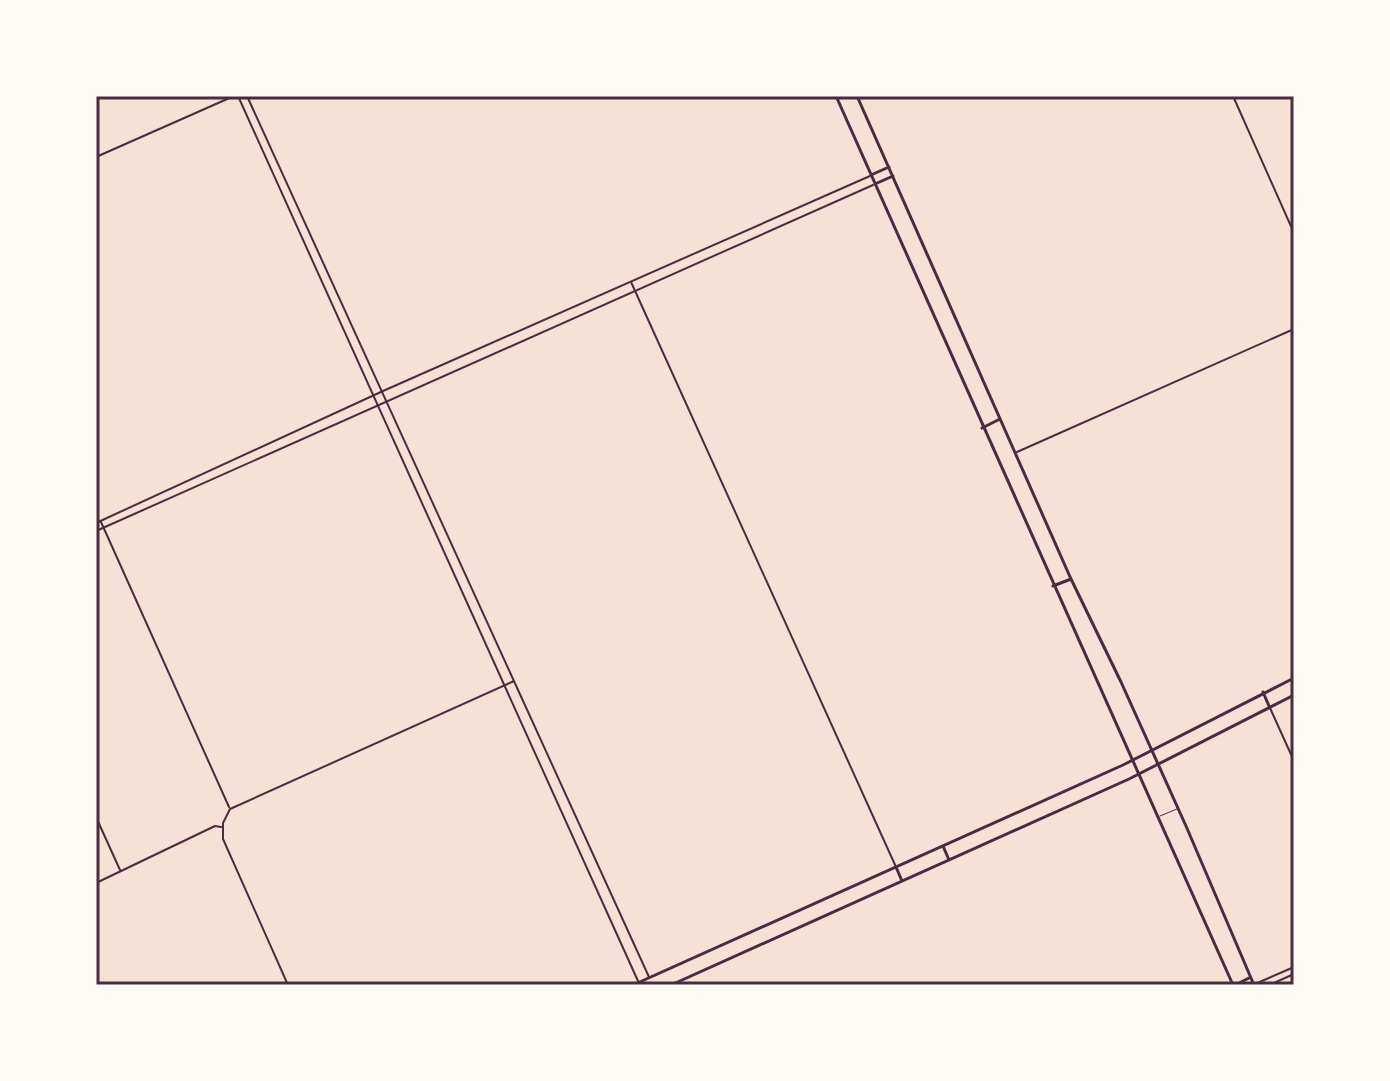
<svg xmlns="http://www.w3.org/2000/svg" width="1390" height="1081" font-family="Cabin,sans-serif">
<rect width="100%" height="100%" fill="#f7e1d7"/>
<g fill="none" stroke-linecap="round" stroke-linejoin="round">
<path stroke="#4a2c40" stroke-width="1" d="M1160,816L1177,809"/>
<path stroke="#4a2c40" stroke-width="2" d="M238,96L638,981
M247,96L649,977
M1233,96L1294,233
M96,157L234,96
M631,282L896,867
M1017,452L1294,329
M101,522L229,807
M96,523L383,391L870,176
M96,531L873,185
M1270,708L1294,761
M96,817L120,870
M96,883L215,826L221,827
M1255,984L1294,967
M288,985L223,839V823L230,809L514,681
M1269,985L1294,974"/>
<path stroke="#4a2c40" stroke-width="3" d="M1263,692L1269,706
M943,846L949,860
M896,867L902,881
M633,985L1123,765L1294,678
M671,985L1129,779L1294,695"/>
<path stroke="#4a2c40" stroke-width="3" d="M836,96L1233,985
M857,96L1071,579L1121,682L1186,826L1254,985
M871,175L889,167
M875,184L893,176
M982,428L1000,419
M1053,586L1071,579
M1235,985L1249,978"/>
</g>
<rect width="1390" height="1081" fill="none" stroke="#fffaf5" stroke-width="196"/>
<rect x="98" y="98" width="1194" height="885" fill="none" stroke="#4a2c40" stroke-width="3"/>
</svg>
